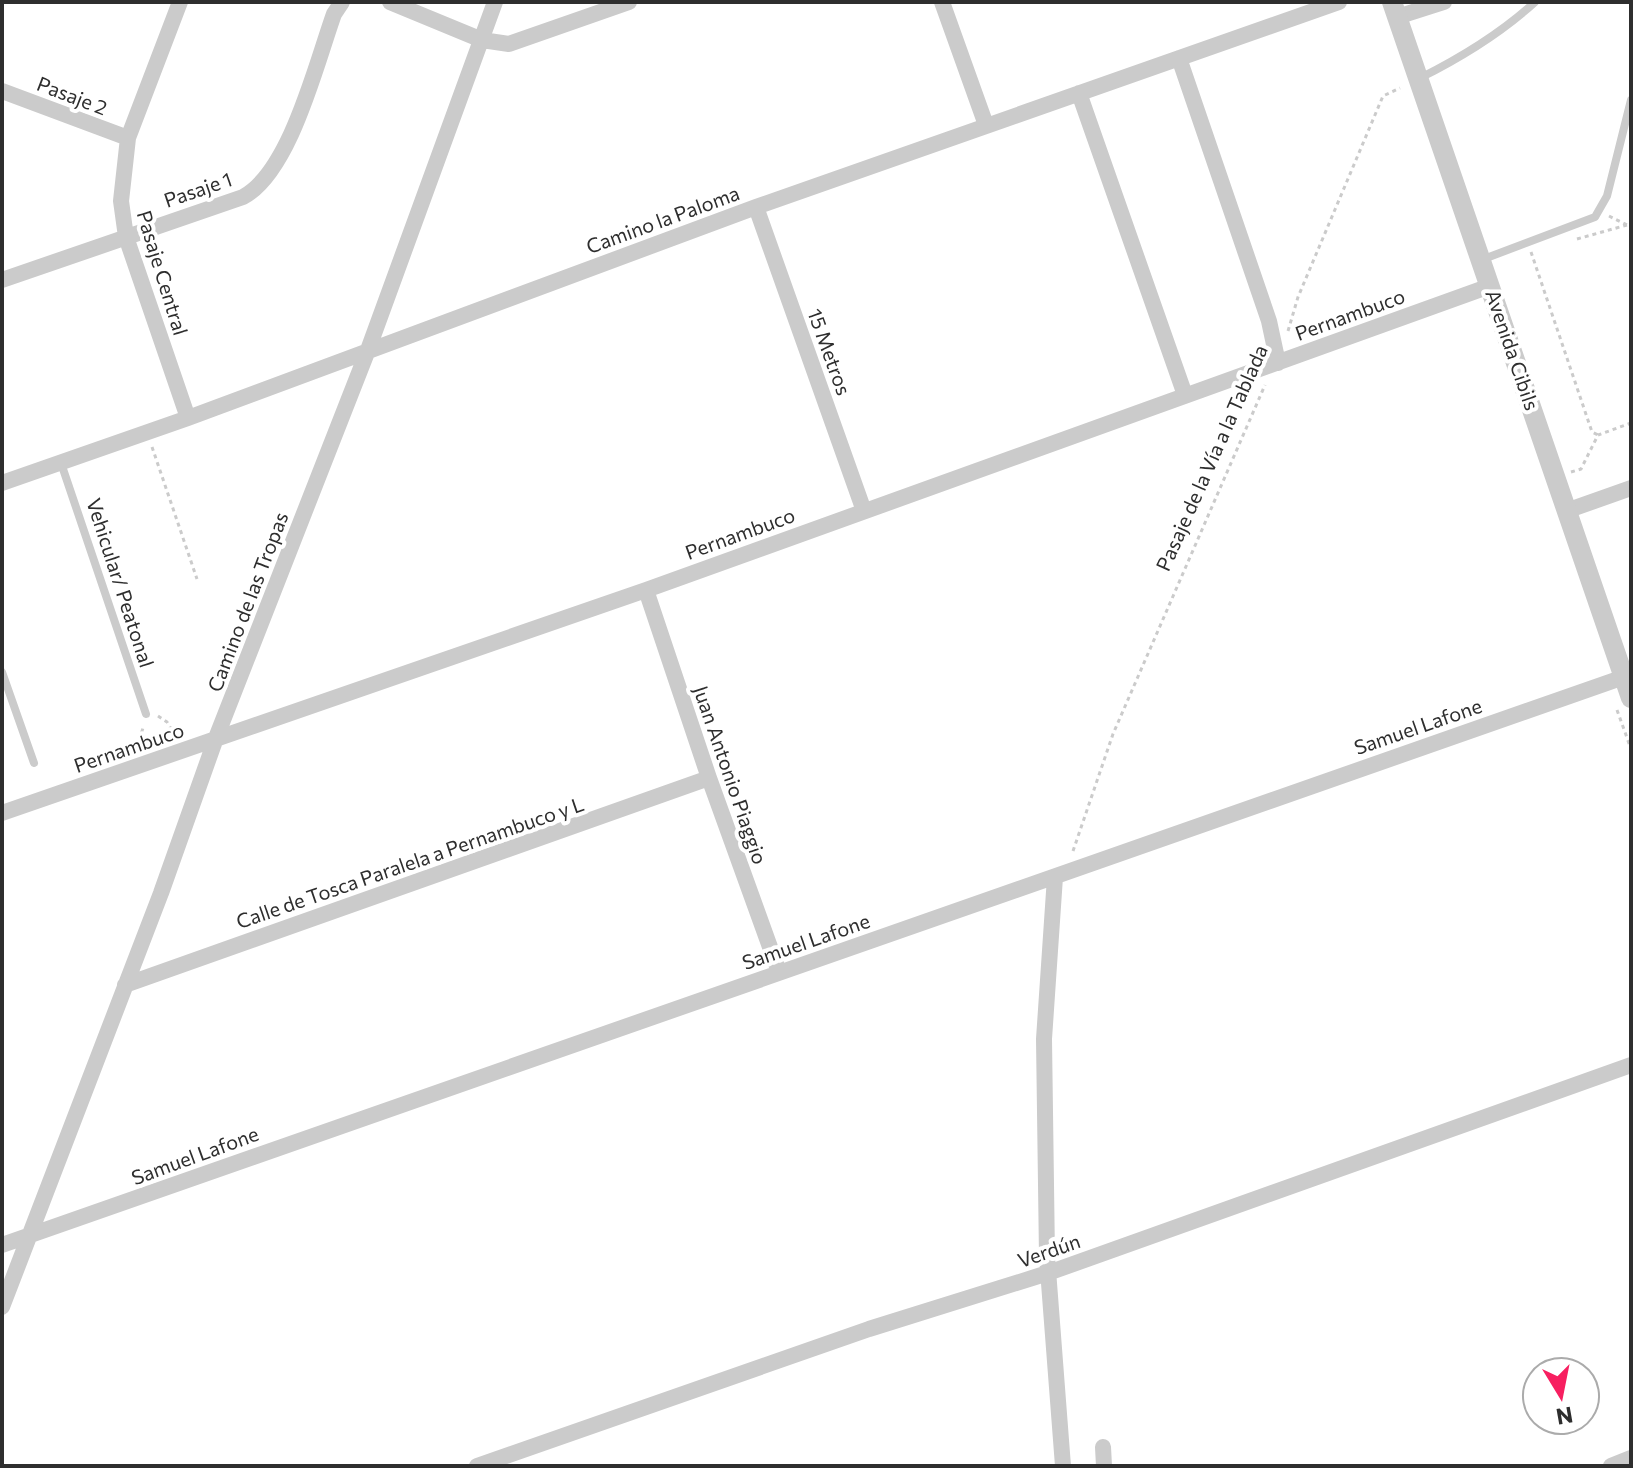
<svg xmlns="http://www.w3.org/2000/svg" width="1633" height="1468" font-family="Commissioner,sans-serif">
<rect width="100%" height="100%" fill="#fff"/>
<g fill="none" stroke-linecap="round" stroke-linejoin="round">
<path stroke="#cbcbcb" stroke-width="3" stroke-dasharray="4 4" stroke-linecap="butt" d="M1609,216L1631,227
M1577,239L1627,225
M1531,252L1592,432L1598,435
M1288,331L1298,297L1383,96L1400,88
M152,447L197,579
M1571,472L1581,469L1598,435L1631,423
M1617,710L1631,749
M158,716L167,722L176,737
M142,748L140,737L144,725
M1073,851L1113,734L1265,385"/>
<path stroke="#cbcbcb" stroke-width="8" d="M1420,78C1462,57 1500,34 1535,2
M1481,260L1595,217L1607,196L1631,100
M61,463L146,714
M2,672L34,763"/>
<path stroke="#cbcbcb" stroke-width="16" d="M180,2L128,138L121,201L126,237L188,418
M390,2L482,40L509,44L629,2
M942,2L986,125
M1397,17L1444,2
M1179,58L1269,321L1278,363
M2,91L128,138
M1079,93L1185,395
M756,207L864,511
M2,280L243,197C290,172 316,64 334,14L342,2
M2,483L188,418L756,207L1339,2
M1566,511L1631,488
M646,590L709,778L779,972
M2,813L646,590L1490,286
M1055,877L1044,1039L1047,1257L1063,1466
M125,985L709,778
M2,1245L1624,677
M2,1307L161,893L216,738L368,350L495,2
M1103,1447L1104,1466
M477,1466L869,1329L1048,1273L1631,1065
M1611,1466L1631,1458"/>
<path stroke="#cbcbcb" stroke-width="20" d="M1392,2L1631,698"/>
</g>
<g text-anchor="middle" stroke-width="8" stroke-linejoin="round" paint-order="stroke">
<g font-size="20" fill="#2e2e2e" stroke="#fff">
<text transform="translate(72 96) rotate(21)" y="7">Pasaje 2</text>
<text transform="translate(198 190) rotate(-19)" y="7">Pasaje 1</text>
<text transform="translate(663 220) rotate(-20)" y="7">Camino la Paloma</text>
<text transform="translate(162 273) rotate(73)" y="7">Pasaje Central</text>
<text transform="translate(1350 315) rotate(-20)" y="7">Pernambuco</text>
<text transform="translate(1512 350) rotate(71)" y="7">Avenida Cibils</text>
<text transform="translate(829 352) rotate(70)" y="7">15 Metros</text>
<text transform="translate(1212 458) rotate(-66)" y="7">Pasaje de la Vía a la Tablada</text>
<text transform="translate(740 534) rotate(-20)" y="7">Pernambuco</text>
<text transform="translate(120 583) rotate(72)" y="7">Vehicular/ Peatonal</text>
<text transform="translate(248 602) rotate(-69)" y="7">Camino de las Tropas</text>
<text transform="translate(1418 727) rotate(-19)" y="7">Samuel Lafone</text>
<text transform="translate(129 748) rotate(-19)" y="7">Pernambuco</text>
<text transform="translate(730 775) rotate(71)" y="7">Juan Antonio Piaggio</text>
<text transform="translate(410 863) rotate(-19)" y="7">Calle de Tosca Paralela a Pernambuco y L</text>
<text transform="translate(806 942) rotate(-19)" y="7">Samuel Lafone</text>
<text transform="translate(195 1156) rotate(-20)" y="7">Samuel Lafone</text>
<text transform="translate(1049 1251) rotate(-19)" y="7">Verdún</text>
</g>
</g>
<rect width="1633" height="1468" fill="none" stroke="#2e2e2e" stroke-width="8"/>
<g transform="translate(1561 1396) rotate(170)"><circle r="38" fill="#ffffff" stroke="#ababab" stroke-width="2"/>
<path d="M0-6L14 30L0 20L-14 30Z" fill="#f71f60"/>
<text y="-12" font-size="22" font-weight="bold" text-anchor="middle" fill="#2e2e2e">N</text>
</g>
</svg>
